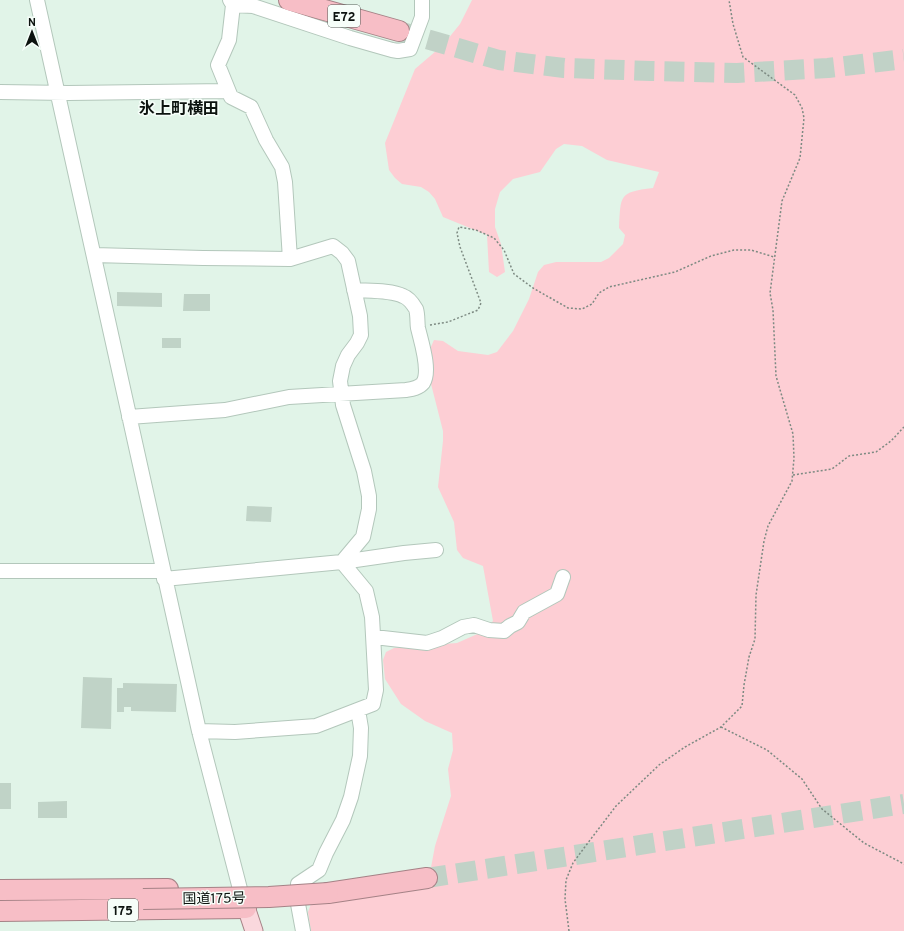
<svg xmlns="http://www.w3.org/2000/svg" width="904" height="931" font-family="Overpass,'Noto Sans JP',sans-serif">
<rect width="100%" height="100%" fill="#e1f4e8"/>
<path fill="#fdced4" d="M472,0H904V931H311L308,912L311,904L427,889L435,846L451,796L448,769L453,750L452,733L425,721L401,704L385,679L383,660L386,652L394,648L457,643L482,632L493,621L483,566L463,558L457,550L454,522L438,487L443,441V431L429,376L430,349L434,340L443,341L458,351L488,355L497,352L513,331L529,299L538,272L544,265L556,262H601L609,258L623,244L625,235L619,228C621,196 618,192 653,188L659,172L607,160L582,146L564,144L556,149L540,172L513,179L500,192L495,209V227L501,244L505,272L497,277L489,272L487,235L443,217L435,199L429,192L421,187L402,184L395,178L389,170L385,143L415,69L443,45L460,24Z"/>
<path fill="#c0d3c7" d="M117,292L162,293V307L117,306Z
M184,294H210V311H183Z
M162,338H181V348H162Z
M247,506L272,507L271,522L246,521Z
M83,677L112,678L111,729L81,728Z
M123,683L177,684L176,712L131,711V707H124V712H117V688H123Z
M0,783H11V809H0Z
M67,801V818H38V802Z"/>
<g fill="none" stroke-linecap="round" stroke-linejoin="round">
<path stroke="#c1d2c7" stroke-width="20" stroke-dasharray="20 10" stroke-linecap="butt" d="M399,31L499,60L564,68L651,71L737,73L828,68L904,59
M427,878L904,804"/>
<g stroke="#b3c7bb" stroke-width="16">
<path id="minor" d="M37,0L199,731L240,889
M230,0L233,5L229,40L218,65L231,97L251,107L266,140L282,167L285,182L290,259
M233,5L253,6L350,38L392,50L398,51L410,49L422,17V0
M0,92L68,93L227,91
M94,255L203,258L290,259L333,246L342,253L348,261L360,316L361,335L357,343L348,355L343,366L340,381L343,405L364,471L369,496V509L363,537L342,562
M129,417L225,410L289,397L406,390C412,389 419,388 423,383C431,371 421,341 418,328C417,322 418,315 416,309C413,304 409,298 403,296C391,290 368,291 354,290
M0,571H163
M164,579L342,562L404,553L436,550
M374,637L427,643L442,638L463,627L474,625L489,630L504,631L510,626L518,622L524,612L557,594L563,577
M199,731L235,732L316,726L373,704L376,690L372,617L366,591L342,562
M303,931L298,904V884L319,870L326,853L343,820L351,797L360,756L361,728L358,710"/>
</g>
<g stroke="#a58286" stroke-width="19">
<path id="major" d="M242,895L254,931"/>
</g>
<g stroke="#a58286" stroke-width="22">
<path id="highway" d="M289,0L399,31
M0,890L168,889
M328,893L427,878
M0,911L246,908"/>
</g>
<path stroke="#7d8a82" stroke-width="1.5" stroke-dasharray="2 2" stroke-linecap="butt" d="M430,325L448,322L478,310L481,303L460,247L457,233L459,227L476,230L494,238L504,250L514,274L533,288L568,308L582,309L592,304L599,293L609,287L675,272L711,256L734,250H751L774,257
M793,475L832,469L849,456L876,452L891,441L904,427
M721,727L767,750L802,779L822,809L864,843L904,864
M569,931L565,899L566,880L573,863L584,848L616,806L659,765L685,747L721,727L742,706L744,685L749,657L755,639L756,595L764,541L768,526L792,481L794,458L793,434L776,376L773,310L770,293L782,201L800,158L804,118L802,108L795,95L743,57L733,24L729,0"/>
<use href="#minor" stroke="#fff" stroke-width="14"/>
<use href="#major" stroke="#fad8dd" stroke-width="17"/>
<use href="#highway" stroke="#f7bec6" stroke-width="20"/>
<g stroke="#a58286" stroke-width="22" stroke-linecap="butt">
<path id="highway-bridge" d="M143,899L269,897L328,893"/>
</g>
<use href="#highway-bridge" stroke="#f7bec6" stroke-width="20"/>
</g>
<g text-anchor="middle" stroke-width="3" stroke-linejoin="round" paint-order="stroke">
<g fill="#f6fef9" stroke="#525a55" stroke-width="1">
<rect x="328" y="5" width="32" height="22" rx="3"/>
<rect x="108" y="899" width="30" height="22" rx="3"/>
</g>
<g font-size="13" font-weight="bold" fill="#0c130f">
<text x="344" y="21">E72</text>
<text x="123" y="915">175</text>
</g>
<g font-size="14" fill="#0c130f" stroke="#f6fef9">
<text transform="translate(214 898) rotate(-1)" y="5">国道175号</text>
</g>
<g font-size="16" font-weight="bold" fill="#0c130f" stroke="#f6fef9">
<text x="179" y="114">氷上町横田</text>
</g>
</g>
<g transform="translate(32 32)" stroke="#f6fef9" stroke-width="3" paint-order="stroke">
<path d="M0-3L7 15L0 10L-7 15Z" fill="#0c130f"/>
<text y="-6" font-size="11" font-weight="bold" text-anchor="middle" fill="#0c130f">N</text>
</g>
</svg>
